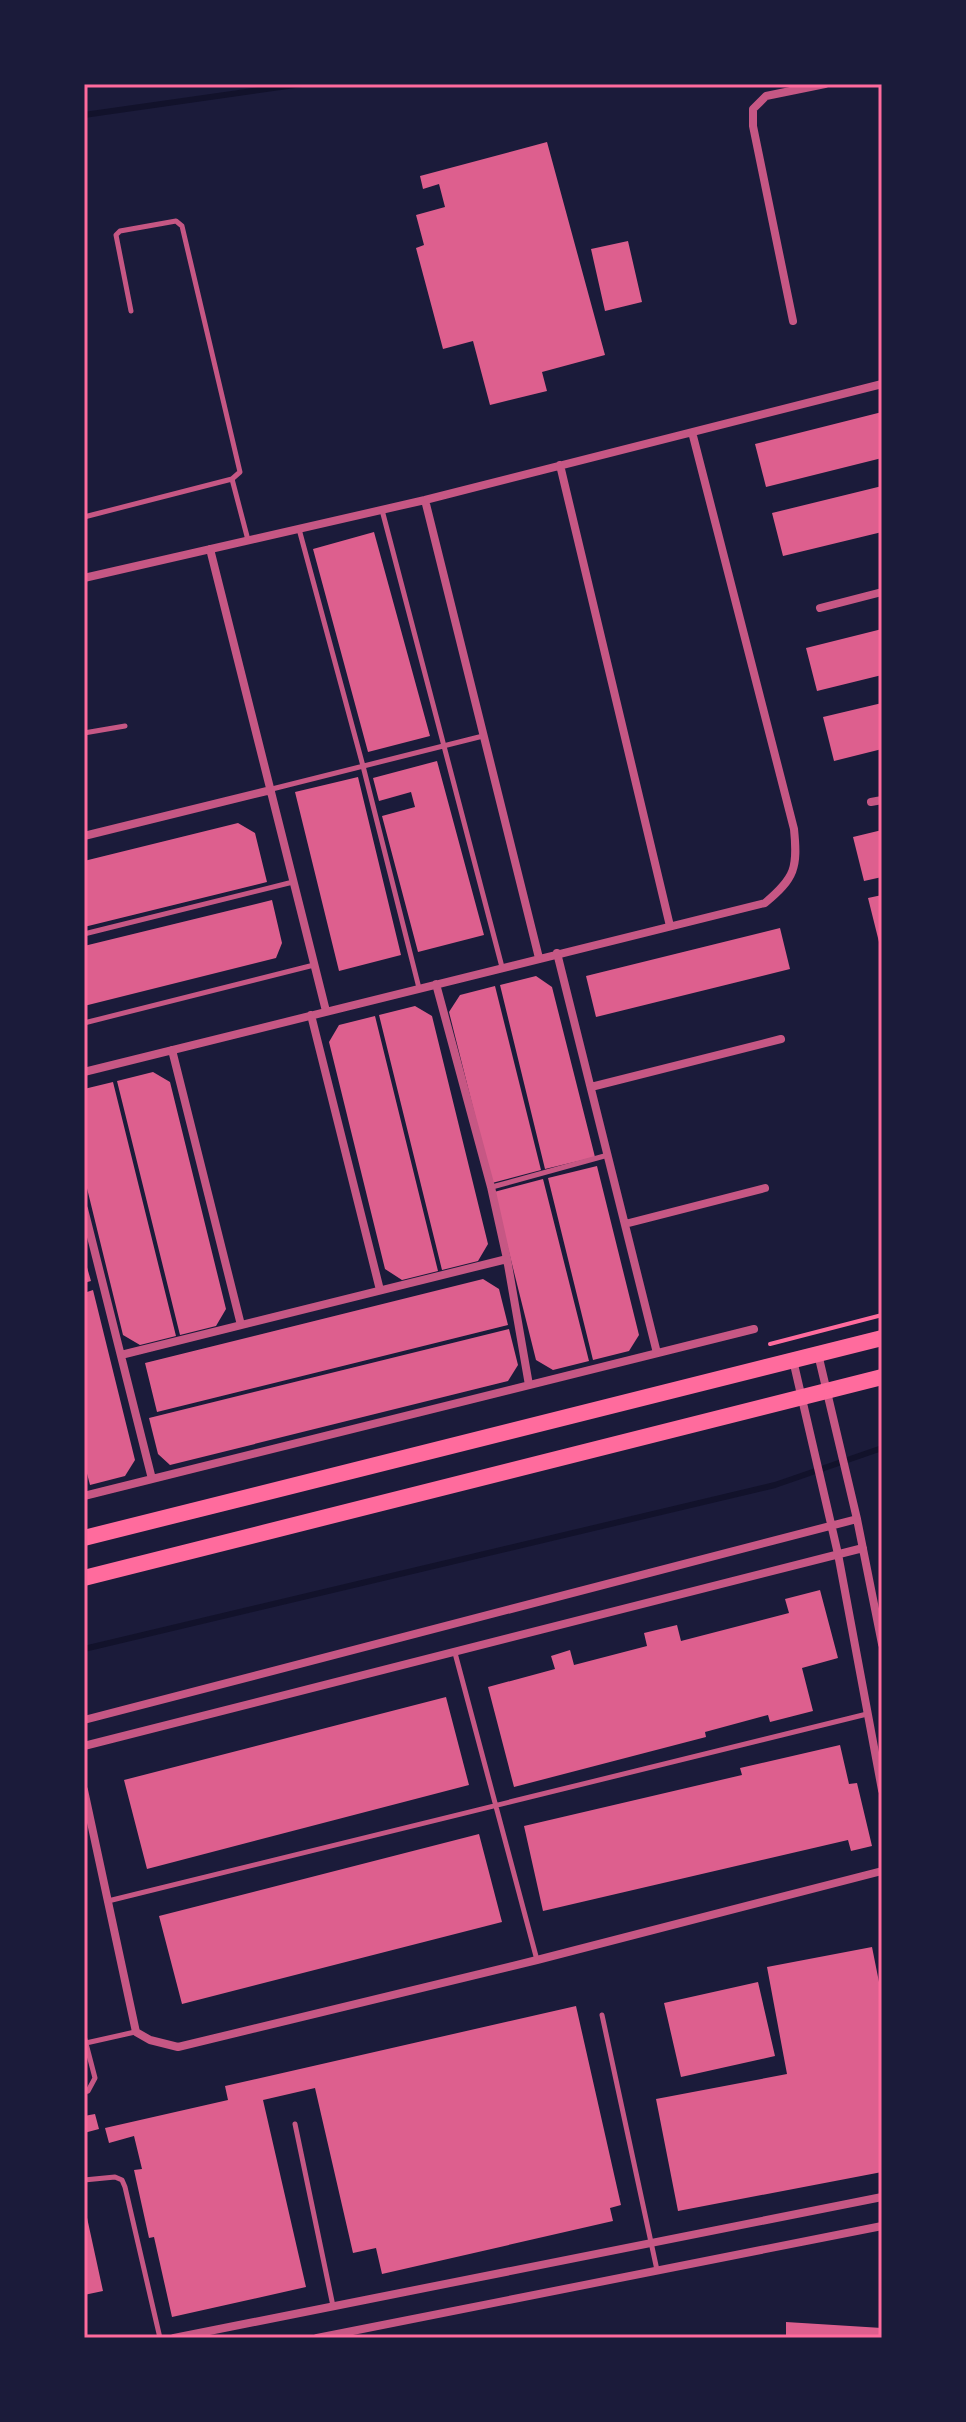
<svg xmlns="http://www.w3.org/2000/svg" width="966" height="2422" font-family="Quicksand,sans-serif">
<rect width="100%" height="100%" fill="#1b1b3a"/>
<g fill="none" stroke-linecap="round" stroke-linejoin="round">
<path stroke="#12122b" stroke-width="6" d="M84,115L302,84
M84,1649L775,1485L882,1448"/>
</g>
<path fill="#dd5f8e" d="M547,142L605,355L542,372L547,391L490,405L473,341L443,349L416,248L424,245L416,215L445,207L439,184L423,189L420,176Z
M628,241L642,302L605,311L591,249Z
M882,412V458L766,487L755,444Z
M882,486V532L783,556L772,513Z
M374,532L430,736L368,752L313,549Z
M882,629V675L817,691L806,648Z
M882,703V749L834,761L823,717Z
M437,761L484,935L418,952L382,816L415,807L411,792L379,801L373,778Z
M358,777L401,955L339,971L295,792Z
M238,823L255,833L267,882L84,927V861Z
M882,830V877L864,881L853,837Z
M882,895V941L879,942L868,898Z
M272,900L282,943L276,958L84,1006V946Z
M780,928L790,969L596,1017L586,976Z
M536,976L552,987L595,1157L545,1169L500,985Z
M495,986L541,1170L492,1183L449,1012L460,995Z
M415,1006L432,1016L488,1244L478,1261L442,1270L379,1015Z
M375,1016L438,1271L402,1280L385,1269L329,1042L339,1025Z
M153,1072L170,1082L226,1309L216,1326L180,1335L117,1081Z
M113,1082L176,1336L140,1345L123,1335L84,1176V1089Z
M597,1166L639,1335L629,1351L593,1360L548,1178Z
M543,1179L589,1361L553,1370L536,1360L494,1192Z
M84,1257L91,1281L84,1283Z
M483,1279L499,1289L508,1325L157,1412L145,1363Z
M93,1290L135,1460L125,1476L90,1485L84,1462V1293Z
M509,1329L518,1365L508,1381L170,1465L158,1454L149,1418Z
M820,1590L838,1658L802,1668L813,1711L770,1722L768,1715L705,1732L706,1737L514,1787L488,1687L555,1669L551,1656L570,1650L574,1665L647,1646L644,1633L677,1625L681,1641L789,1613L785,1599Z
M446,1697L469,1785L147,1869L124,1780Z
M840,1745L849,1784L857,1783L872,1846L851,1851L848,1840L543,1911L524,1826L742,1775L740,1768Z
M479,1834L502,1922L182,2004L159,1916Z
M872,1947L882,1997V2172L678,2211L656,2099L787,2074L767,1967Z
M758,1982L775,2056L681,2077L664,2003Z
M576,2006L621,2205L610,2208L613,2221L382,2274L376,2248L353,2253L315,2088L263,2100L306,2287L172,2317L154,2237L149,2238L134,2170L142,2169L134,2136L109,2143L105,2128L228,2100L225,2086Z
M95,2114L99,2129L84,2133V2116Z
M84,2213H86L103,2291L84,2295Z
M786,2322L882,2328V2338H786Z"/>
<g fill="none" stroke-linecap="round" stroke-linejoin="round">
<path stroke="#ff6b9d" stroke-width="4" d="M770,1344L882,1315"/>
<path stroke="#c65784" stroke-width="5" d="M131,311L116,235L120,231L176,221L182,226L240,472L232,479
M382,510L502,967
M84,517L232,479L248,540
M299,529L363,766L419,988
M84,733L125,726
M272,789L483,736
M84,934L293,882
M84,1023L314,965
M492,1187L608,1155
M455,1653L537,1960
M108,1901L867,1714
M602,2015L657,2270
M84,2036L95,2078L88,2091L84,2092
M86,2043L135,2032
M295,2124L333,2306
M84,2180L115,2177L122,2180L125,2187L160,2338"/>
<path stroke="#c65784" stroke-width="8" d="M793,321L753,126V109L766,96L825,84
M560,465L670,926
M425,500L539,958
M210,549L326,1011
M84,578L425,500L882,384
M820,608L882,592
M871,802L882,800
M84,836L271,790
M557,953L657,1353
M436,984L491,1187L507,1259L529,1385
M311,1015L380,1290
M172,1050L241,1325
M84,1072L765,903C795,878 798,868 794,829L692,432
M591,1087L781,1039
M84,1209L152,1479
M625,1224L765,1188
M818,1354L857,1519L882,1644
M121,1355L507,1259
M793,1360L838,1554L882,1790
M84,1496L754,1329
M84,1720L857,1519
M84,1746L863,1548
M84,1790L136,2032L150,2040L178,2047L537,1960L882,1871
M174,2338L882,2197
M317,2338L882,2226"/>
<path stroke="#ff6b9d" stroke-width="16" d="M84,1538L882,1338
M84,1578L882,1377"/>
</g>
<rect width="966" height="2422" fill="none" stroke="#1b1b3a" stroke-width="172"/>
<rect x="86" y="86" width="794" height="2250" fill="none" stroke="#ff6b9d" stroke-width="3"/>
</svg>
